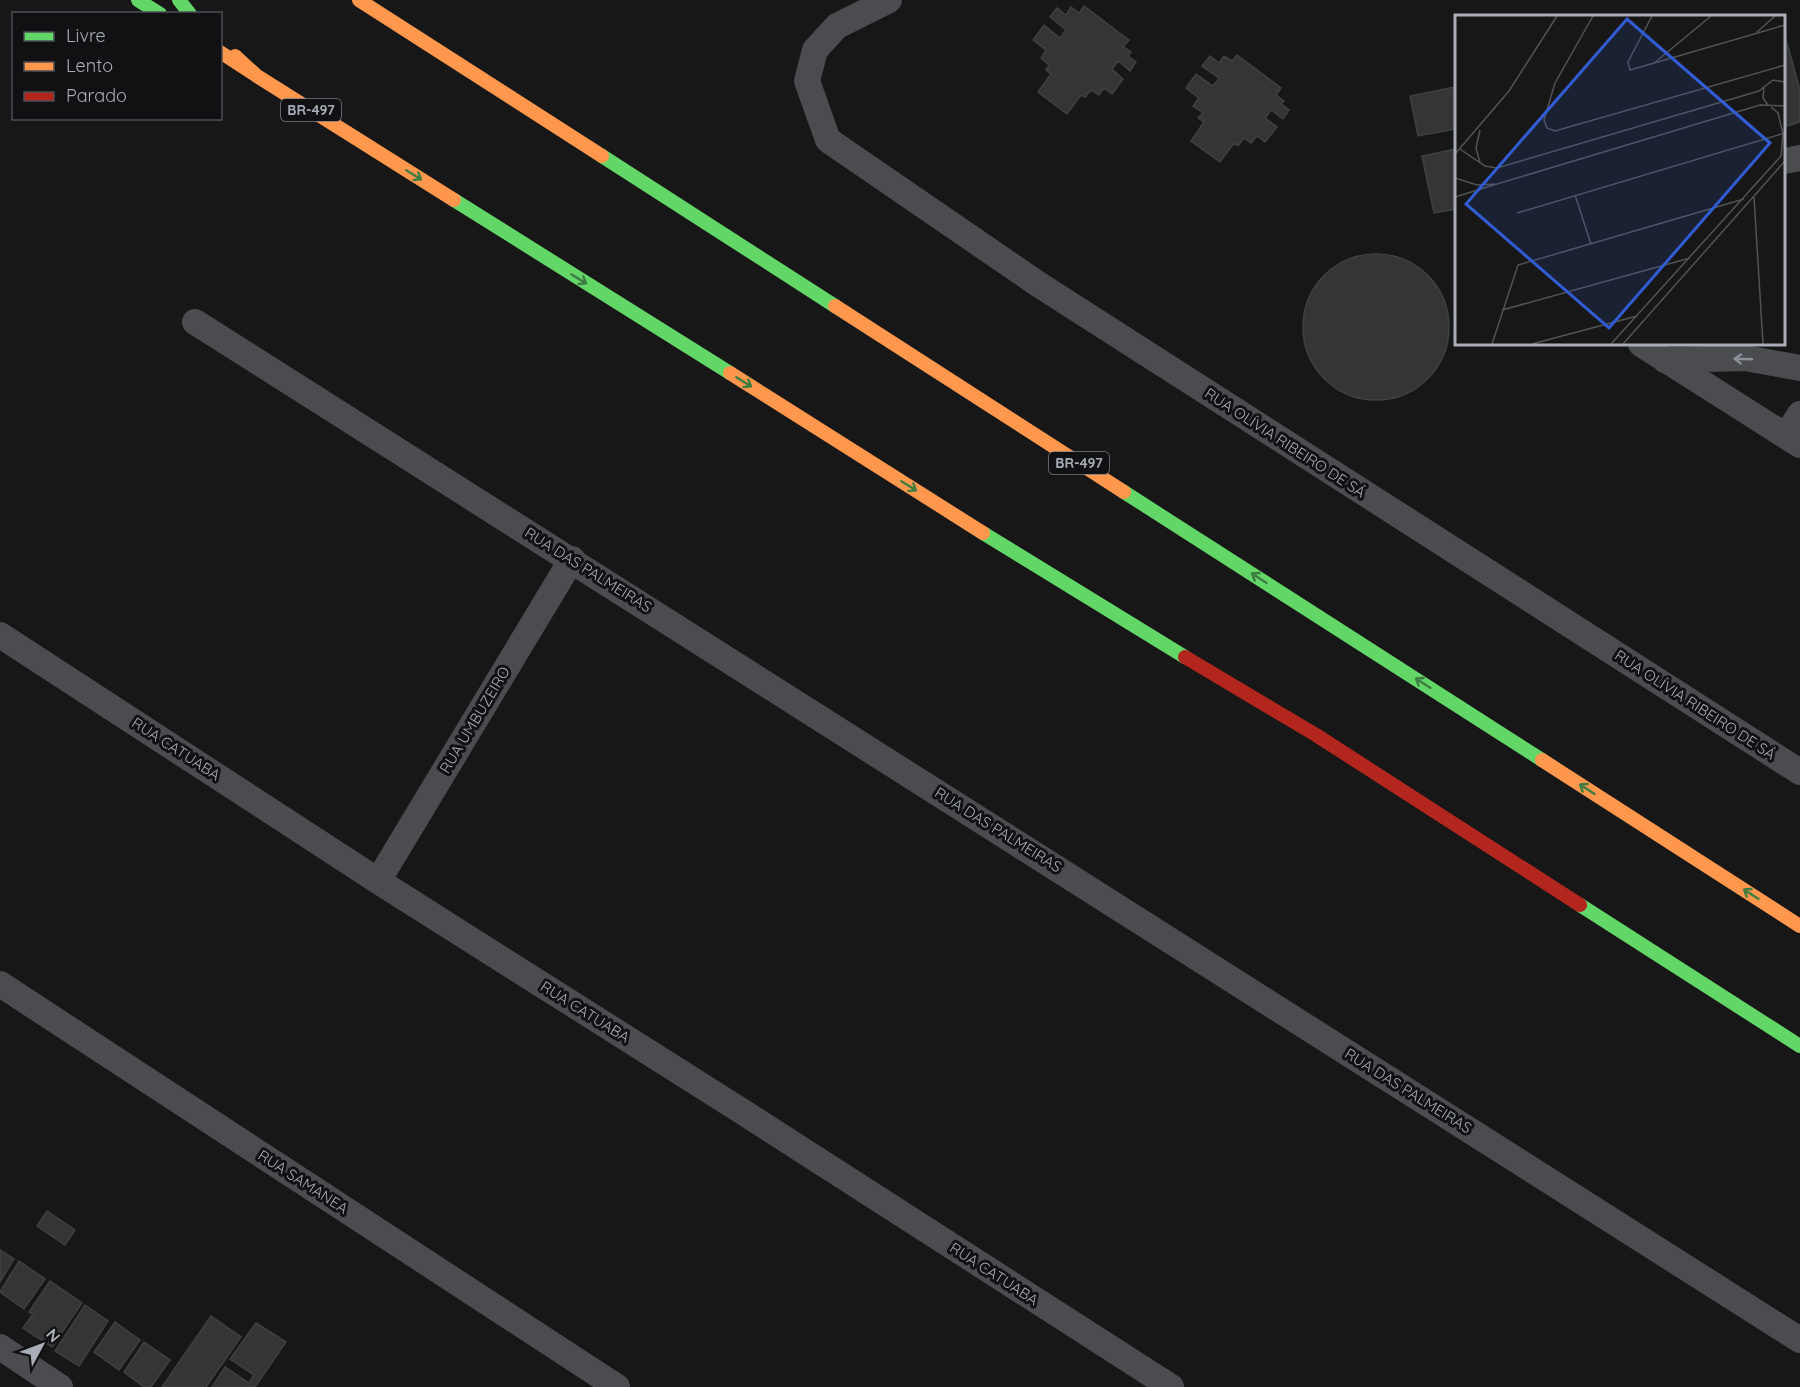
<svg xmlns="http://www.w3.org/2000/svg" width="1800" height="1387" font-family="Quicksand,sans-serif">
<rect width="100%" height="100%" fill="#171717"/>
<path fill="#353536" stroke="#3f4043" stroke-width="1.5" d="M1084,6L1129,40L1123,47L1131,52L1128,56L1136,62L1130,71L1118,61L1112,69L1123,79L1112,94L1104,88L1099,95L1091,90L1085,97L1081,95L1067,114L1038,92L1051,74L1046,70L1049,65L1041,58L1046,50L1033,40L1044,25L1060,38L1066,30L1050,17L1057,8L1066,15L1071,7L1079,13Z
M1784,32L1800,90V122L1784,127Z
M1237,55L1281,88L1276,95L1284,101L1281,104L1289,110L1283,119L1271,110L1265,118L1277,127L1265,142L1257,136L1251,143L1244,138L1238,146L1234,143L1220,162L1191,141L1204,122L1198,118L1203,113L1193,106L1199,98L1186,88L1196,74L1213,86L1219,78L1202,66L1210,56L1219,63L1224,56L1232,61Z
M1455,87L1456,129L1418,136L1410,96Z
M1456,149V209L1434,213L1422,156Z
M1303 327a73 73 0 1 1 146 0a73 73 0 1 1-146 0Z
M47,1211L75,1230L65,1245L37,1226Z
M0,1250L14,1259L0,1282Z
M19,1261L45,1279L24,1309L0,1292Z
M50,1281L82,1303L52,1347L23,1328L33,1314L29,1312Z
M85,1305L108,1321L79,1366L55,1351Z
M211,1316L241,1337L206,1387H162Z
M115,1322L140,1340L119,1370L94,1352Z
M256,1323L286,1342L255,1387H212L225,1367L249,1383L254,1375L230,1359Z
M144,1342L170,1360L151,1387H144L124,1372Z"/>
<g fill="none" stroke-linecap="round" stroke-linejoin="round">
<path stroke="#4b4c50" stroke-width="26" d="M889,0L837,26L815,50L807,81L828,140L1038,284L1800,772
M1784,161L1800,158
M195,322L1800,1340
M1641,344L1800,445
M1665,360L1745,358L1800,368
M1786,436L1800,414
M0,635L378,881L743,1112L1171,1387
M378,881L572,559
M0,984L617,1387
M0,1347L60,1387"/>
<path stroke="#63d668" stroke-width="14" d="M138,0L160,14
M179,0L190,14
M602,156L835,306
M454,200L730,373
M1124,492L1542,760
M983,533L1185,657
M1580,905L1800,1046"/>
<path stroke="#ff974d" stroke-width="14" d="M359,0L602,156
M220,52L257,76
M235,56L257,76L454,200
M835,306L1124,492
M730,373L983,533
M1542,760L1800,926"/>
<path stroke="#b3261e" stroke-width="14" d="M1185,657L1316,735L1580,905"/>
</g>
<defs><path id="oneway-shaft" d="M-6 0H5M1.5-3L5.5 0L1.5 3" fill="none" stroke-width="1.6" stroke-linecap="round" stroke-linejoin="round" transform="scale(1.5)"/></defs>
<g stroke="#3e7d42">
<use href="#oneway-shaft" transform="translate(414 175) rotate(32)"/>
<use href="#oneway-shaft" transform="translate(579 279) rotate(32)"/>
<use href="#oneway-shaft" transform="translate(744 382) rotate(32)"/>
<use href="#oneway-shaft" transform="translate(909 486) rotate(32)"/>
<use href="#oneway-shaft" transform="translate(1259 578) rotate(-147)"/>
<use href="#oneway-shaft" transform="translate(1423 683) rotate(-147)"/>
<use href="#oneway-shaft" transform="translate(1587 789) rotate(-147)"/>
<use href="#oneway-shaft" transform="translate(1751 894) rotate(-147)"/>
</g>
<use stroke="#8c9099" href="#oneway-shaft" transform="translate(1743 359) rotate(-178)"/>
<g text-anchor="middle" stroke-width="6" stroke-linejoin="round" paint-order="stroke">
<g fill="#111113" stroke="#7b7e86" stroke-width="1.5">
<rect x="281" y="99" width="60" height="22" rx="4.5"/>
<rect x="1049" y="452" width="60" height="22" rx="4.5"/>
</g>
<g font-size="14" font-weight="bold" fill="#a8adb8">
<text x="311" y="115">BR-497</text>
<text x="1079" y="468">BR-497</text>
</g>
<g font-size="15" fill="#a8adb8" stroke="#111113">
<text transform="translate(1285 443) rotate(33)" y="5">RUA OLÍVIA RIBEIRO DE SÁ</text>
<text transform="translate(588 570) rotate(32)" y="5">RUA DAS PALMEIRAS</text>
<text transform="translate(1695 705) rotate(33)" y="5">RUA OLÍVIA RIBEIRO DE SÁ</text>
<text transform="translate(475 720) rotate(-59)" y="5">RUA UMBUZEIRO</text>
<text transform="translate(176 749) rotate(33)" y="5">RUA CATUABA</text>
<text transform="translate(998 830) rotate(32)" y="5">RUA DAS PALMEIRAS</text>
<text transform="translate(585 1012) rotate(32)" y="5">RUA CATUABA</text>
<text transform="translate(1408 1091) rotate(32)" y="5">RUA DAS PALMEIRAS</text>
<text transform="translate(303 1182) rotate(33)" y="5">RUA SAMANEA</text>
<text transform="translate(994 1274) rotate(33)" y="5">RUA CATUABA</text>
</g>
</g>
<g transform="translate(1455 15)">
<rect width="330" height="330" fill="#171717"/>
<path fill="none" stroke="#515357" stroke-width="1.5" d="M138,1L100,68L89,105L92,113L100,116L330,50M197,1L173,47L175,55L330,10M302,17L320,1M198,49L256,1M309,73L308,83L313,90M25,115L21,133L25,148M5,134L30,151L42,153L304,76L318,65L330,67M0,139L54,76L102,1M0,163L22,170L42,169L305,90L330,91M120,180L136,229M0,182L42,169M299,182L308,329M62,198L330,118M47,295L235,243M37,329L63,250L289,184M77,329L182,301M156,329L326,141L328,119L323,98L316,92M168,329L330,146"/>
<path fill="#325cd3" fill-opacity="0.15" stroke="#325cd3" stroke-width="3" d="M172,4L315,128L154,313L11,189Z"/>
<rect width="330" height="330" fill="none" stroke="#a8adb8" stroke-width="3"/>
</g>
<rect x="12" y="12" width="210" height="108" fill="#111113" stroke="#4d4f55" stroke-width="1.5"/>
<rect x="24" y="32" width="30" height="9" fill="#63d668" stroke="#4d4f55" stroke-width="1.5"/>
<text x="66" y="42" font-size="18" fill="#a8adb8">Livre</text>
<rect x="24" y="62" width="30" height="9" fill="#ff974d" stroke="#4d4f55" stroke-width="1.5"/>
<text x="66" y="72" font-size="18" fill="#a8adb8">Lento</text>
<rect x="24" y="92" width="30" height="9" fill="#b3261e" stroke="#4d4f55" stroke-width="1.5"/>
<text x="66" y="102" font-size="18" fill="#a8adb8">Parado</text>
<g transform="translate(42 1345) rotate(49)" stroke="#111113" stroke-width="4.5" paint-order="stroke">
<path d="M0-4.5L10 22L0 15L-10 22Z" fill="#a8adb8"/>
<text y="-9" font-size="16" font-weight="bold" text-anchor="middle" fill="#a8adb8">N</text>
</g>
</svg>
